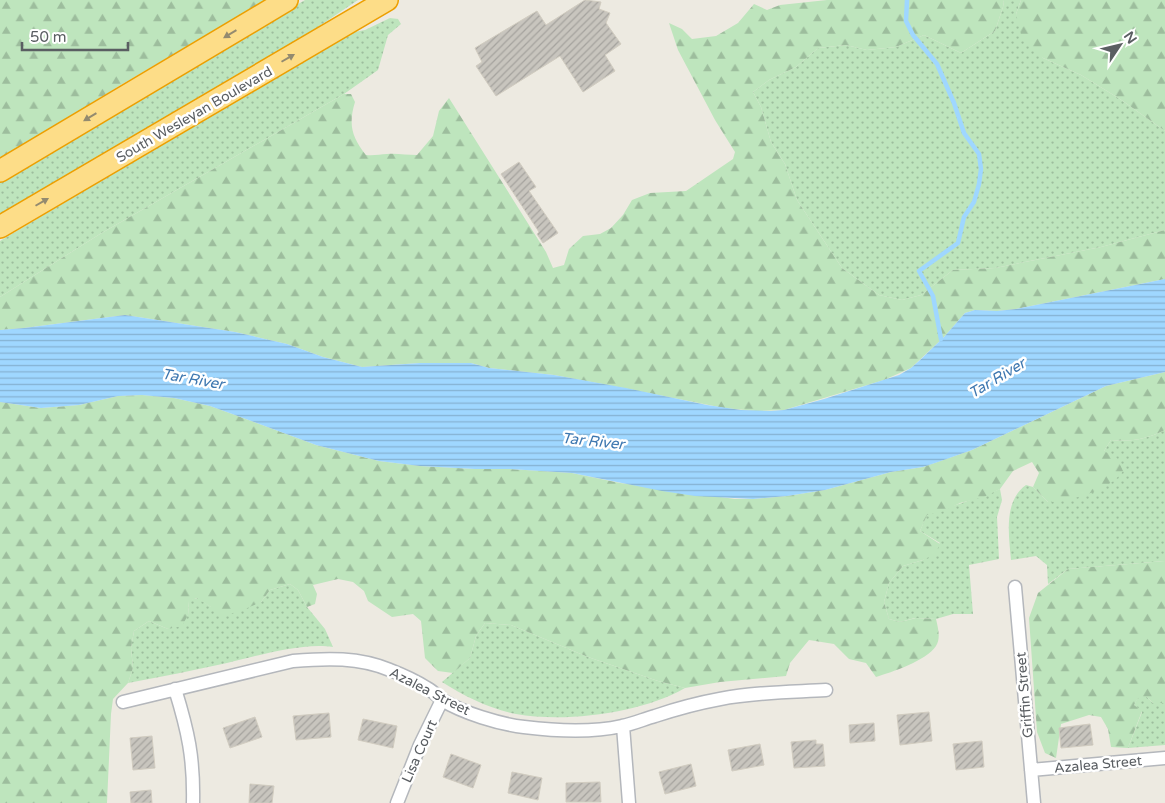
<svg xmlns="http://www.w3.org/2000/svg" width="1165" height="803" font-family="'Varela Round',sans-serif">
<defs>
<pattern id="grass-dots" width="8" height="8" patternUnits="userSpaceOnUse" patternTransform="scale(1.25)"><rect width="8" height="8" fill="#bee5bd"/><path d="M2 2h.1M6 6h.1" fill="none" stroke="#9dbd9d" stroke-width="1.8" stroke-linecap="round"/></pattern>
<pattern id="forest-firs" width="22" height="20" patternUnits="userSpaceOnUse" patternTransform="scale(1.25)"><rect width="22" height="20" fill="#bee5bd"/><path d="M5 1l3.5 6h-7zM16 11l3.5 6h-7z" fill="#9dbd9d"/></pattern>
<pattern id="water-rules" width="6" height="5" patternUnits="userSpaceOnUse" patternTransform="scale(1.25)"><rect width="6" height="5" fill="#9fd7ff"/><path d="M0 2.5h6" fill="none" stroke="#85b2d2"/></pattern>
<pattern id="building-hatch" width="6" height="6" patternUnits="userSpaceOnUse" patternTransform="scale(1.25)"><rect width="6" height="6" fill="#c8c5be"/><path d="M-1 1l2-2M0 6l6-6M5 7l2-2" fill="none" stroke="#a5a39e"/></pattern>
</defs>
<rect width="100%" height="100%" fill="#edeae1"/>
<path fill="url(#grass-dots)" d="M305,0H358L306,35L0,217V182Z
M1004,0H1021L1016,14L1043,58L1081,75L1120,99L1165,131V230L1101,247L995,268L953,270L921,295L902,300L879,295L842,268L797,200L785,164L771,142L761,107L753,92L769,80L796,67L818,48L846,45L867,50L896,47L924,35L961,53L995,31L1003,7Z
M390,18L398,19L401,24L388,35L378,70L344,94L100,234L0,297V241L349,33L365,30Z
M1165,430V561L1068,569L1048,584L1047,565L1036,556L1011,560C1009,536 1003,501 1026,485L1033,487L1048,502L1104,451L1111,440C1131,442 1147,439 1165,430Z
M1000,489L1002,500L997,517L999,559L969,565L973,614H953L936,619L915,618L900,622L889,619L884,602L889,583L903,566L923,560L940,543L920,531L927,514C940,511 949,507 962,503C975,498 987,495 1000,489Z
M290,584L298,590L307,607L325,629L333,647C303,642 257,656 227,663C194,670 161,677 128,683L133,668L131,648L134,631L149,621L168,629L188,615L189,600L198,598L211,607L261,602L270,590Z
M485,623L511,625L588,657L658,681L685,688C642,713 566,723 516,714C490,709 464,696 442,682L470,658L476,636Z
M1138,697H1147L1153,703H1165V745L1128,748L1142,712L1134,705Z"/>
<path fill="url(#forest-firs)" d="M0,0H266L119,86L0,160Z
M827,0H1004L1003,7L995,31L961,53L924,35L896,47L867,50L846,45L818,48L796,67L769,80L753,92L761,107L771,142L785,164L797,200L842,268L879,295L902,300L921,295L953,270L995,268L1101,247L1165,230V279L1016,309L997,311L975,310L965,313L944,337L911,368L884,380L784,410L756,411L724,408L613,386L554,375L489,368L471,363H420L362,367L323,357L287,344L235,332L125,315L24,328L0,330V297L100,234L344,94H351L355,102C348,125 352,137 366,155C374,156 380,154 387,154C396,153 407,155 417,155L433,136L439,111L449,98L546,252L553,268L564,265L569,249L583,236L600,234L611,228L623,215L632,200L650,193L686,191L733,159L735,152L715,120L678,50L669,23L682,29L692,39L716,36L738,23L754,4L767,10L780,5Z
M1021,0H1165V131L1120,99L1081,75L1043,58L1022,39L1016,14Z
M1165,372V430C1147,439 1131,442 1111,440L1104,451L1117,458L1123,471C1109,491 1071,501 1048,502L1033,487L1039,473L1032,462L1013,471L1000,489L984,497L960,503L944,511L927,515L920,531L940,544L935,554L923,560L903,566L889,583L884,602L889,619L900,622L916,618L936,619C938,628 941,638 936,646C926,661 892,672 876,677L866,663L849,659L834,644L809,640L790,663L786,676L720,682L685,688L658,681L588,657L511,625L485,623L476,636L470,658L453,673L438,671L425,658L421,621L413,614L392,617L368,601L364,591L353,582L338,579L313,585L317,594L315,604L307,607L298,590L290,584L270,590L261,602L238,612L223,615L197,598L189,601L188,615L182,626L168,629L149,621L134,631L131,648L133,668L128,683L113,699L111,714L107,803H0V402L41,408L79,405L118,396L142,395L174,398L210,406L235,415L316,445L379,461L420,466L475,469H510L572,473L620,483L735,499H753L787,496L825,490L891,472L923,467L972,450L1106,386Z
M1165,561V703H1153L1147,697L1138,698L1134,705L1142,711L1128,748L1111,747L1108,729L1101,717L1089,715L1061,724L1056,758L1045,753L1037,732L1029,618L1038,593L1068,569Z"/>
<path fill="url(#water-rules)" d="M1165,279V372L1106,386L972,450L938,462L923,467L891,472L825,490L787,496L753,499L695,496L662,491L572,473L510,469H475L420,466L379,461L316,445L235,415L210,406L174,398L142,395L118,396L79,405L41,408L0,402V330L24,328L125,315L235,332L287,344L323,357L362,367L420,363H471L489,368L554,375L626,388L707,405L741,410L771,411L784,410L824,399L899,375L911,368L920,360L944,337L965,313L975,310L997,311L1016,309Z"/>
<g fill="none" stroke-linecap="round" stroke-linejoin="round">
<path stroke="#9fd7ff" stroke-width="4.5" d="M907,0L906,21L913,35L937,64L954,103L964,133L979,154L981,169L979,184L974,202L964,217L958,243L919,271L933,296L941,339"/>
</g>
<path fill="url(#building-hatch)" stroke="#d1ccc0" d="M585,0L601,2L599,9L610,13L606,23L621,44L605,55L615,71L583,92L560,56L496,96L476,66L482,62L475,48L537,11L546,25Z
M519,162L536,187L529,191L558,233L543,243L537,234L539,232L501,174Z
M929,712L932,741L900,745L897,715Z
M329,713L331,737L296,740L293,716Z
M255,717L262,737L230,748L223,728Z
M363,719L397,726L393,748L358,740Z
M874,723L875,741L850,743L849,725Z
M1090,724L1093,745L1061,748L1059,728Z
M152,736L155,768L133,770L130,738Z
M816,740V744H823L825,766L794,768L791,742Z
M982,741L984,767L956,770L953,744Z
M760,744L764,765L732,771L728,750Z
M451,754L481,765L473,788L443,777Z
M691,764L696,786L665,794L659,772Z
M512,772L542,778L538,800L508,793Z
M600,782L601,802H566V783Z
M250,784L274,786L272,803H249Z
M151,790L152,803H131L130,792Z"/>
<g fill="none" stroke-linecap="round" stroke-linejoin="round">
<g stroke="#b4b7bc" stroke-width="15">
<path id="street" d="M1015,587L1034,803
M175,689C188,731 194,758 193,803
M123,702L293,661C327,658 359,657 390,670C403,675 416,681 427,688C433,691 437,696 442,700C463,713 499,724 524,727C556,731 591,733 622,726C633,724 644,719 655,716C676,709 698,703 720,699C755,692 791,692 826,690
M623,726L629,803
M1031,770L1165,758
M397,803L420,745L442,700"/>
</g>
<g stroke="#ed9f01" stroke-width="24">
<path id="highway" d="M0,171L287,0
M0,227L387,0"/>
</g>
<use href="#street" stroke="#fff" stroke-width="12"/>
<use href="#highway" stroke="#fddd88" stroke-width="21"/>
</g>
<defs><path id="oneway-solid" d="M-6-.8H1V-3.2L6.5 0L1 3.2V.8H-6Z" transform="scale(1.25)"/></defs>
<g fill="#938a6f">
<use href="#oneway-solid" transform="translate(230 34) rotate(149)"/>
<use href="#oneway-solid" transform="translate(288 58) rotate(-30)"/>
<use href="#oneway-solid" transform="translate(90 117) rotate(149)"/>
<use href="#oneway-solid" transform="translate(42 202) rotate(-30)"/>
</g>
<g text-anchor="middle" stroke-width="5" stroke-linejoin="round" paint-order="stroke">
<g font-size="14" fill="#5a5e62" stroke="#fff">
<text transform="translate(194 114) rotate(-30)" y="5">South Wesleyan Boulevard</text>
<text transform="translate(430 691) rotate(27)" y="5">Azalea Street</text>
<text transform="translate(1024 695) rotate(-95)" y="5">Griffin Street</text>
<text transform="translate(419 751) rotate(-66)" y="5">Lisa Court</text>
<text transform="translate(1098 764) rotate(-5)" y="5">Azalea Street</text>
</g>
<g font-size="15" font-style="italic" fill="#3d77b0" stroke="#fff">
<text transform="translate(997 378) rotate(-31)" y="5">Tar River</text>
<text transform="translate(193 379) rotate(10)" y="5">Tar River</text>
<text transform="translate(593 441) rotate(6)" y="5">Tar River</text>
</g>
</g>
<g transform="translate(1120 45) rotate(55)" stroke="#ffffff" stroke-width="4" paint-order="stroke">
<path d="M0-4L9 19L0 12L-9 19Z" fill="#5a5e62"/>
<text y="-8" font-size="14" font-weight="bold" text-anchor="middle" fill="#5a5e62">N</text>
</g>
<path d="M22 42v8h106v-8" fill="none" stroke="#5a5e62" stroke-width="2.5"/>
<text x="30" y="42" font-size="15" fill="#5a5e62" stroke="#ffffff" stroke-width="4" paint-order="stroke">50 m</text>
</svg>
